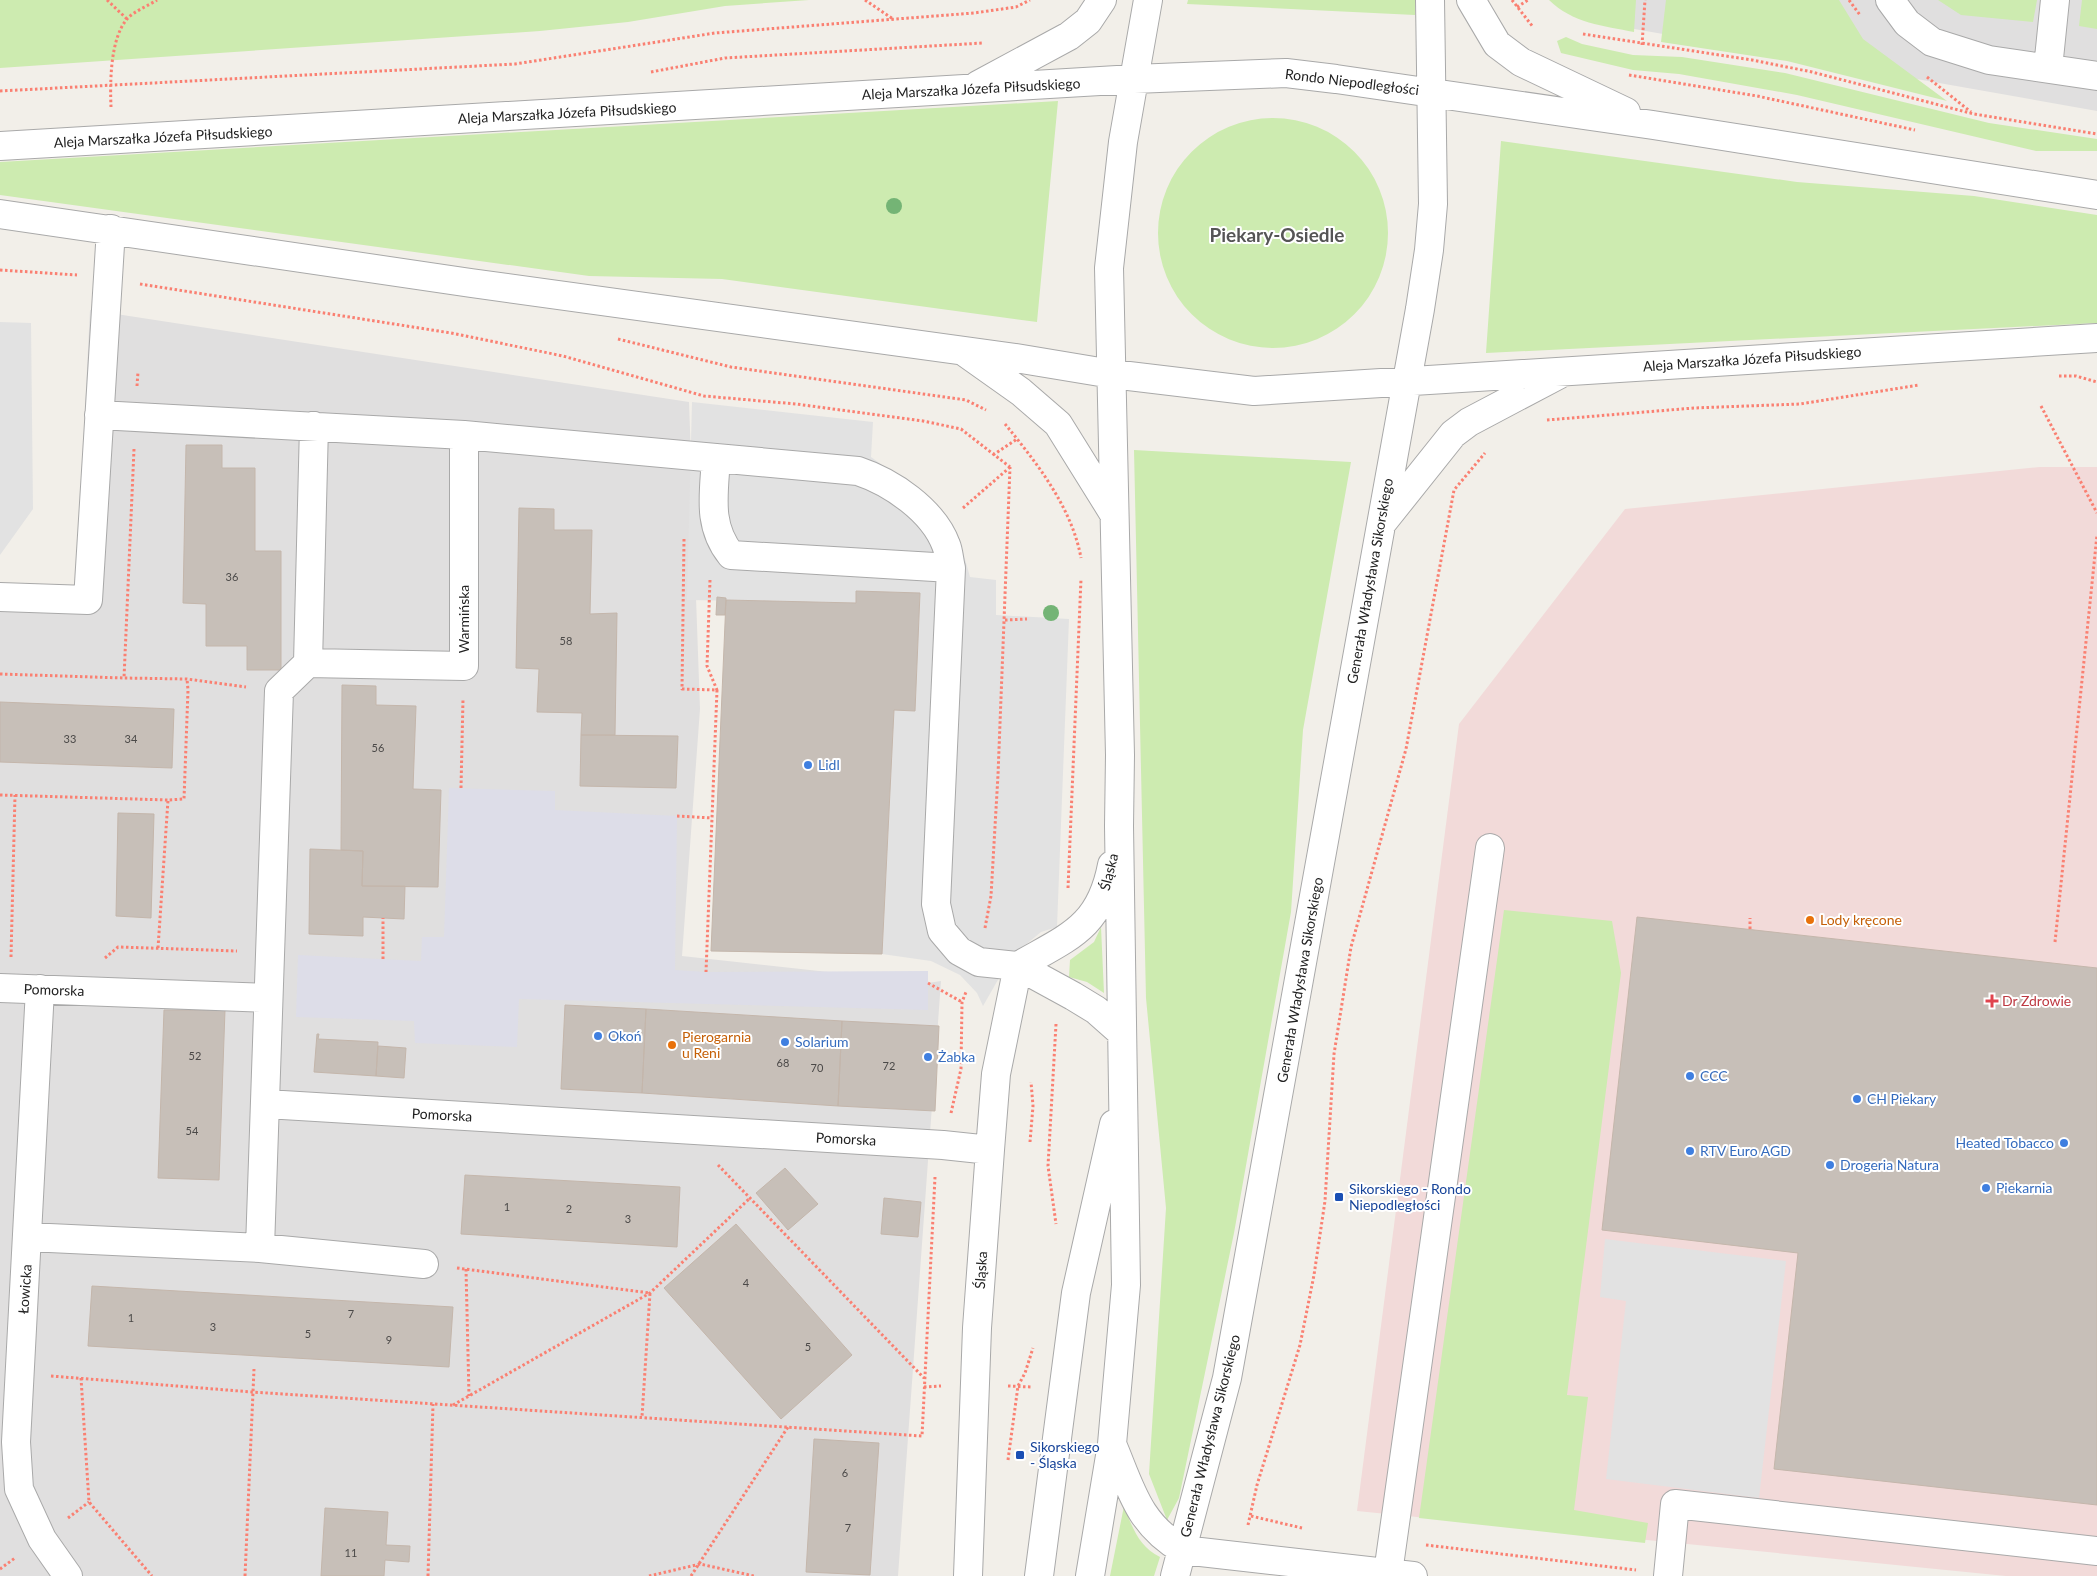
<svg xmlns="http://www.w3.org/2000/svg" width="2097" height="1576" font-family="Lato,sans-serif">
<rect width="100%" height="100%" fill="#f2efe9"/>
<path fill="#e0dfdf" d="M1573,0H2097V111L1595,22Z
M90,310L689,402L700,709L682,956L928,983L941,981L898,1576H0V585L76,586Z"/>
<path fill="#f2dad9" d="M2040,467H2097V1576H2006L1357,1511L1459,724L1625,509Z"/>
<path fill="#cdebb0" d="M0,0H809L725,6L628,22L540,31L0,68Z
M1188,0H1415V15L1187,4Z
M1549,0H1636L1634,32C1604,26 1572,23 1549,0Z
M1666,0H1839L1863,39L1947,101L1787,61L1661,42Z
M1938,0H2037L2033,22L1961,15Z
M2082,0H2097V29L2079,26Z
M1566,37L1582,44L1633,55L1682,57L1785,73L1989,123L2097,139V151H2036L1797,95L1679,74L1633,70L1561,53L1557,41Z
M1058,101L1037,322L722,279L589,276L0,195V162Z
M1158 233a115 115 0 1 1 230 0a115 115 0 1 1-230 0Z
M1501,141L1797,182L1974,196L2097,215V323L1486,353Z
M1134,450L1351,462L1303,730L1291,912L1234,1233L1179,1498L1167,1520L1149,1474L1166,1208L1146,998Z
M1504,910L1612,921L1621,973L1567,1395L1588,1397L1574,1510L1648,1523L1645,1543L1419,1518Z
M1101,927L1104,993L1087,982L1069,977L1070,960L1094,942Z
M1124,1506C1132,1527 1139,1547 1160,1557L1154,1576H1110Z"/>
<path fill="#e2e2e2" d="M0,322L31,323L33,509L0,555Z
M692,402L873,422L871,457L924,495L951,527L961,545L970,577L996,580V615L1069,619L1057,927L1041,932L1011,957L983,1006L977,993L960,975L931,961L882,954L894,710H915L920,593L857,591L856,603L687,600Z
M1605,1239L1786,1261L1759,1498L1606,1479L1626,1301L1600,1297Z"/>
<path fill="#dddde8" d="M449,788L555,791V810L677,816L675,970L706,972L928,971V1010L519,999L517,1047L415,1043L414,1021L296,1017L298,955L421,961L422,937H444Z"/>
<path fill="#c7bfb8" stroke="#c4b6ab" d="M186,445H222V468H255V551H281V670H247V646H206V604L183,603Z
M519,508L554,509V530H592L590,614L617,613L615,735H581L582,713L537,712L539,669L516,668Z
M856,591L920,593L915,711L894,710L882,954L711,951L726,600L856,603Z
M717,597L726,598L725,615H716Z
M342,685L376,686V705L416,706L413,789L441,790L438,887L362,886L363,851L341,850Z
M0,702L174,709L172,768L0,762Z
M581,735L678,736L676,788L580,786Z
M118,813L154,814L151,918L116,916Z
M310,849L363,851L362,886H405L404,919L363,917V936L309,934Z
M1637,917L2097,968V1505L1774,1469L1798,1253L1602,1230Z
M565,1005L646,1009L642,1093L561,1089Z
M646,1009L842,1021L838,1106L642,1093Z
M164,1010H225L219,1180L158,1178Z
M842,1021L939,1026L935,1111L838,1106Z
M317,1034H319L318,1039L378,1042L376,1076L314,1072Z
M378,1046L406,1048L404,1078L376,1076Z
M785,1168L818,1204L788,1230L756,1193Z
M465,1175L680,1187L677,1247L461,1234Z
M884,1198L921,1202L918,1237L881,1234Z
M736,1224L852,1355L781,1419L664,1288Z
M92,1286L453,1307L449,1367L88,1346Z
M814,1439L879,1443L870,1575L806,1572Z
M325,1508L388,1512L386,1545L410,1546L409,1562L385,1560L384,1576H321Z"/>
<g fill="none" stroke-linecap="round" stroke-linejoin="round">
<g stroke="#a9a9a9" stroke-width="30">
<path id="minor" d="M1471,0L1497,44L1521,62L1626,112
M1890,0L1907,23L1932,42L1989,60L2097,76
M2048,68L2055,0
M978,85L1069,36L1088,21L1102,0
M0,146L1134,79L1286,73L1336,79L1653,125L2097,195
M0,214L471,283L1016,358L1112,374L1254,391L2097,338
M966,353L1021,392L1058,424L1114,514
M99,415L464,435V666L308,663L279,691L260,1248
M464,435L858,471C891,482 933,510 946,545C949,552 949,561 951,568L936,904L942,931L959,951L979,962L1018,966L1073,996L1096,1010L1122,1033
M716,458C714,494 707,525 731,555L951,568
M1382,523L1453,434L1469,422L1558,375
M0,597L88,600L111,229
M308,663L314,426
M0,988L267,998
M40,989L16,1442L19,1489L42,1539L68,1576
M266,1104L943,1145L990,1150
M28,1237L260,1248L424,1264
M1112,1444C1131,1489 1138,1524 1183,1550L1413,1576
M1388,1573L1490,848
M968,1576L977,1328L990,1150L996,1074L1018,966C1068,937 1100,928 1112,865
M1039,1576L1076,1293L1114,1124
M1090,1576L1112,1444L1126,1285L1119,826L1120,755L1109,268L1123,142L1148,0
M1175,1576L1227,1378L1420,309L1429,250L1433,204L1430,0
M1668,1576L1675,1504L2097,1551"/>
</g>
<path stroke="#fa8072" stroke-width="3" stroke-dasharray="2.5 2.5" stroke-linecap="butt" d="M107,0L127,19
M865,0L893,19
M1512,0L1533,27
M1849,0L1860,15
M1517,7L1528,0
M1583,34L1752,60L1812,72L1974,114L2097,134
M1642,45L1645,0
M651,72L725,58L983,43
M1629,75L1757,96L1915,130
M1927,77L1971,112
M0,91L515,64L715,33L974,13L1016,7L1030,0
M111,107C110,83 110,39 127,19C134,11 148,6 157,0
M0,270L77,275
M140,284L451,333L563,356L704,396L796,404L923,421L961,429L1010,467
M618,339L731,367L966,400L986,410
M2059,376H2076L2097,382
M137,386L138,372
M2041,406L2097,513
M1547,420L1694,408L1800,404L1919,385
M1005,424C1037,463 1072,508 1081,558
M134,449L124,678L187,679L246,687
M993,455L1017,439
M963,508L1009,468
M684,539L682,689L717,690L706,972
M710,580L707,666L717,690
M1005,620L1027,619
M0,674L124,678
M461,788L463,699
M0,795L168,800
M677,816L712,818
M1068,888L1081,579
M985,928L991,896L998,775L1010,467
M1750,929V918
M2055,942L2097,535
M158,948L168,800L184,799L188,690L187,679
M11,957L15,795
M105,958L118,947L237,951
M383,959V918
M928,983L962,1002
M1056,1024L1048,1166L1056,1224
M951,1113L961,1069L962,1002L966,992
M1030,1142L1033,1106L1031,1082
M718,1165L924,1378
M457,1268L650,1293L642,1417
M466,1269L469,1396
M51,1376L252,1392L922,1436L935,1177
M81,1378L89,1502L152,1576
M1008,1386L1031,1387
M924,1387L941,1386
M453,1405L650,1293L750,1198
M1008,1460L1018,1386L1025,1373L1033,1348
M1251,1516L1302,1528
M68,1518L89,1502
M1248,1525L1257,1485L1300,1345L1314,1275L1325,1201L1334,1054L1351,947L1406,749L1454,490L1485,453
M1426,1545L1636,1570
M0,1569L15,1558
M245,1576L254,1369
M428,1576L433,1404
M649,1576L700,1564L754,1576
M691,1576L788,1427"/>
<use href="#minor" stroke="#fff" stroke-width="28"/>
</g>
<g fill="#74b475">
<circle cx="894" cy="206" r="8"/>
<circle cx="1051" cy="613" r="8"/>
</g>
<g fill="#3f7fe0" stroke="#fff" stroke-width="2">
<circle cx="808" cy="765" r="5"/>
<circle cx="598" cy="1036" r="5"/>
<circle cx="785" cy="1042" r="5"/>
<circle cx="928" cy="1057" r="5"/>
<circle cx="1690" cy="1076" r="5"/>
<circle cx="1857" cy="1099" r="5"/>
<circle cx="2064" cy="1143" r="5"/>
<circle cx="1690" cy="1151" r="5"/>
<circle cx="1830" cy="1165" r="5"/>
<circle cx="1986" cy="1188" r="5"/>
</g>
<g fill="#e8710a" stroke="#fff" stroke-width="2">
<circle cx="1810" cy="920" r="5"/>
<circle cx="672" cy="1045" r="5"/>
</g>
<path fill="#e0444e" stroke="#fff" stroke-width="2" d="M1989.5 993.5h5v5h5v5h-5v5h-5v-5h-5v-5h5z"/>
<g fill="#1a4fb4" stroke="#fff" stroke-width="2">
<rect x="1334" y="1192" width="10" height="10" rx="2.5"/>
<rect x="1015" y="1450" width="10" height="10" rx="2.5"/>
</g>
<g text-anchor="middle" stroke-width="4" stroke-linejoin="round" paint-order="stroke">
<g font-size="11" fill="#4b4948">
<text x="232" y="581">36</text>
<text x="566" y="645">58</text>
<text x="70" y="743">33</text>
<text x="131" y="743">34</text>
<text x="378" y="752">56</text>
<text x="195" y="1060">52</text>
<text x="783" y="1067">68</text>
<text x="889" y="1070">72</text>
<text x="817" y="1072">70</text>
<text x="192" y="1135">54</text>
<text x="507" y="1211">1</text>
<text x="569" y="1213">2</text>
<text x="628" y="1223">3</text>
<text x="746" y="1287">4</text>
<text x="351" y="1318">7</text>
<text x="131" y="1322">1</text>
<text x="213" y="1331">3</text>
<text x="308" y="1338">5</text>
<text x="389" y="1344">9</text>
<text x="808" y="1351">5</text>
<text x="845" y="1477">6</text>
<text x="848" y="1532">7</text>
<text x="351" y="1557">11</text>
</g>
<g font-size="14" fill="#222" stroke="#fff">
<text transform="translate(1352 82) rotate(7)" y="5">Rondo Niepodległości</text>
<text transform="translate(971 89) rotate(-3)" y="5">Aleja Marszałka Józefa Piłsudskiego</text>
<text transform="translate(567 113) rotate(-3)" y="5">Aleja Marszałka Józefa Piłsudskiego</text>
<text transform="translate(163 137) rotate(-3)" y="5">Aleja Marszałka Józefa Piłsudskiego</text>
<text transform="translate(1752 359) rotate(-4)" y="5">Aleja Marszałka Józefa Piłsudskiego</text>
<text transform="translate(1370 581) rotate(-80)" y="5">Generała Władysława Sikorskiego</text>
<text transform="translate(464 619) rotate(-90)" y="5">Warmińska</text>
<text transform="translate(1109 872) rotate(-76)" y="5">Śląska</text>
<text transform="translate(1300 980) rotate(-80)" y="5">Generała Władysława Sikorskiego</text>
<text transform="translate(54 990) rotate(2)" y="5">Pomorska</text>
<text transform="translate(442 1115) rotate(3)" y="5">Pomorska</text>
<text transform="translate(846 1139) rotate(3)" y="5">Pomorska</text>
<text transform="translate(981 1270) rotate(-86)" y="5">Śląska</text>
<text transform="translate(25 1289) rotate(-86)" y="5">Łowicka</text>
<text transform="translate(1210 1436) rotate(-76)" y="5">Generała Władysława Sikorskiego</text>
</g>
<g font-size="14" fill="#366cbe" stroke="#fff" text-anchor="start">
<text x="818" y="770">Lidl</text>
<text x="608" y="1041">Okoń</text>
<text x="795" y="1047">Solarium</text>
<text x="938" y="1062">Żabka</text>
<text x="1700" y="1081">CCC</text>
<text x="1867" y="1104">CH Piekary</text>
<text x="2054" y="1148" text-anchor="end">Heated Tobacco</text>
<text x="1700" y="1156">RTV Euro AGD</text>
<text x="1840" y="1170">Drogeria Natura</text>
<text x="1996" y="1193">Piekarnia</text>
</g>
<g font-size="14" fill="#c56008" stroke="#fff" text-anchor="start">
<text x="1820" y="925">Lody kręcone</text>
<text x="682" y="1042">Pierogarnia<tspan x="682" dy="16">u Reni</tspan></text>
</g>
<g font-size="14" fill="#be3a42" stroke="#fff" text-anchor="start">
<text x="2002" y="1006">Dr Zdrowie</text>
</g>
<g font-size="14" fill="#164399" stroke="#fff" text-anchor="start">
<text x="1349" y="1194">Sikorskiego - Rondo<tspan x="1349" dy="16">Niepodległości</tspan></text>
<text x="1030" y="1452">Sikorskiego<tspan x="1030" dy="16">- Śląska</tspan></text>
</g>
<g font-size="19" font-weight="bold" fill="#555" stroke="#fff">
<text x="1277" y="242">Piekary-Osiedle</text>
</g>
</g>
</svg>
